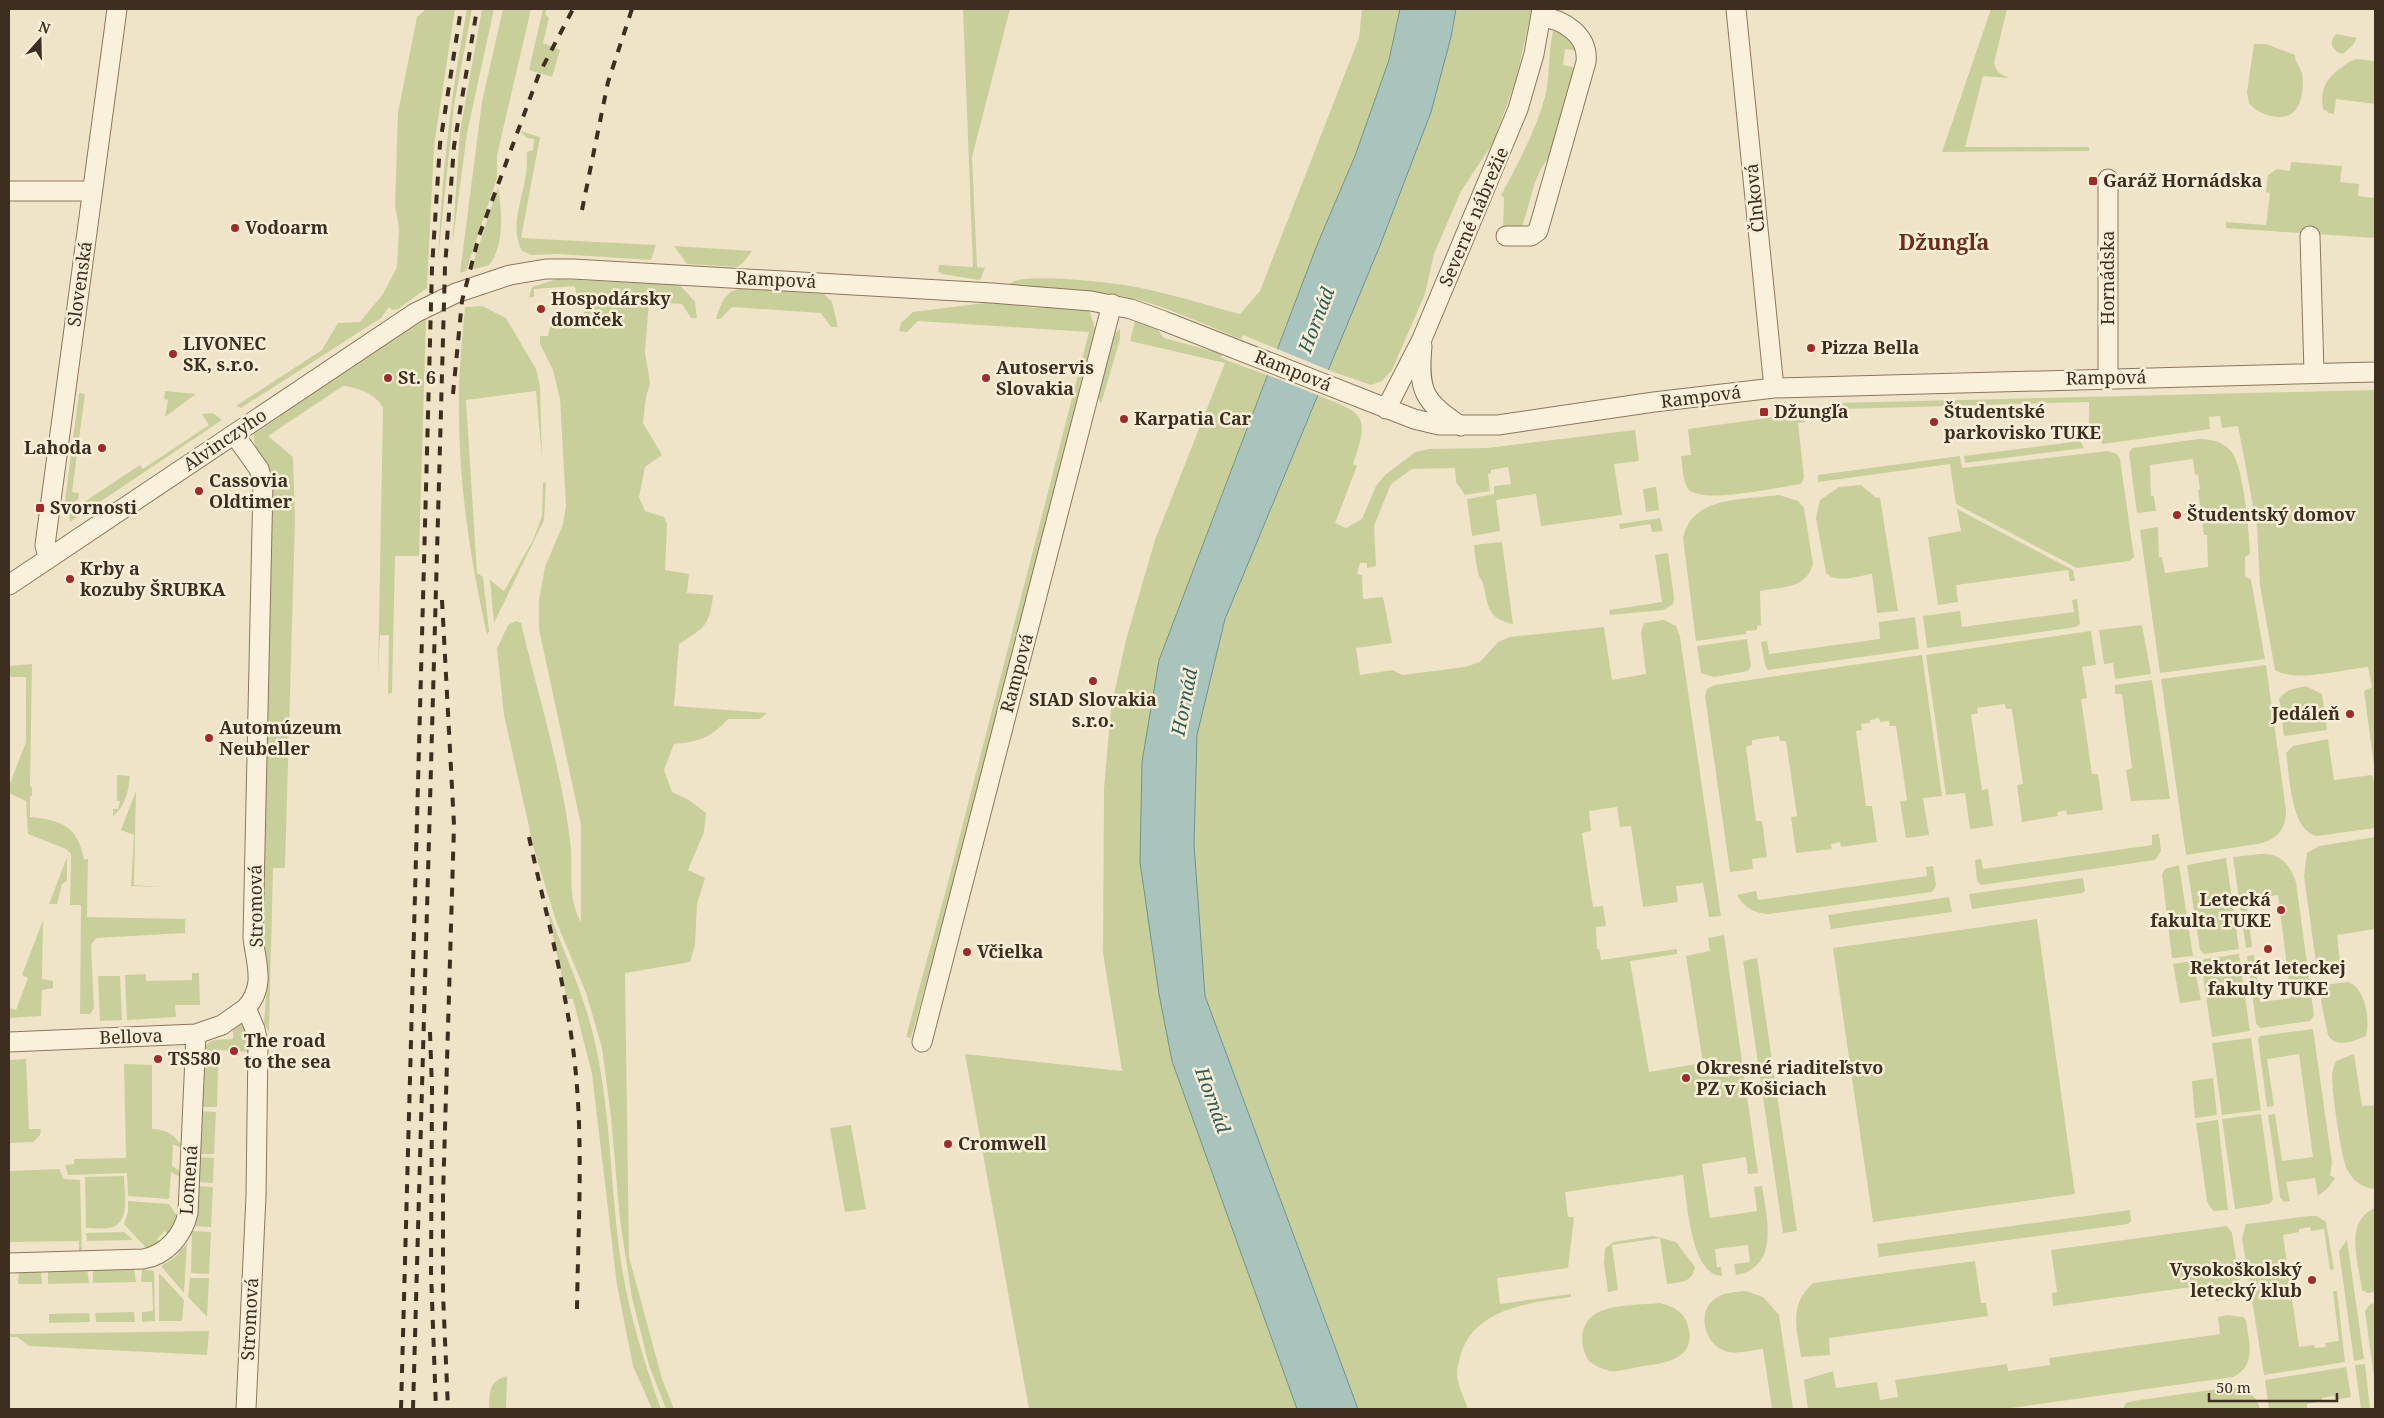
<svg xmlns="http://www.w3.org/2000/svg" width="2384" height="1418" font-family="'Noto Serif',serif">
<rect width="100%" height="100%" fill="#f0e4c8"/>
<path fill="#c9cf9b" d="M426,9H455L434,146L427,288L398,309L392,310L389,307L381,318L241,408L236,406L322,350L338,323L360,322L383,294L397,267L399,229L395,205L398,113L417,17Z
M467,9H472L454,105L438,259C442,174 451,92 467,9Z
M482,9H494L467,133L452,247L460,132Z
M503,9H531L501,138L497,156V178L466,271L460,273L482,102Z
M543,9H547L545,14L549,18L543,43L560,50L552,77L529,70Z
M963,9H1010L972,157L977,267L985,268L980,280L942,274L938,271L939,265L973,267Z
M1362,9H1400L1389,60L1355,156L1317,245L1277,349L1243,335L1241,339C1202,324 1163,304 1122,296C1086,289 1048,289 1012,286L1010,284C1018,272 1107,282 1124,285C1163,291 1202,304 1240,314L1260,291L1359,38Z
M1456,9H1532L1516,80L1493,143L1461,191L1434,254L1425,294L1392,370L1382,381L1371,385L1328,370L1431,112L1451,37Z
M1991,9H2007L1994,63C1997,73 2001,75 2010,78L1983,76L1965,147H2089V151L1942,152Z
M1555,25L1563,30L1578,51L1565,49L1563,65L1576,68L1549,157C1533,177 1531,202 1522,226L1503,230L1504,198L1501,195C1518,164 1535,132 1545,97C1551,74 1547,48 1555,25Z
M2336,34L2357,38L2353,45L2343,54C2332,51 2328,43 2336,34Z
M2254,44H2266L2295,55C2295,63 2300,66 2302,73C2305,91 2301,119 2277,117C2265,115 2256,112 2249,103L2247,92Z
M2357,59L2375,61V104L2336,99L2334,114L2338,115L2329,113L2323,109C2320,90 2325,81 2339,69C2345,65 2350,60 2357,59Z
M520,131L540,137L521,238L656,245L651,260L558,254L531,255L522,251C510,229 521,203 525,180C527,171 527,162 527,152L533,150L534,139L527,138Z
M2291,162L2342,166L2340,182L2359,184L2358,196L2375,198V238L2226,228V222L2266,225L2270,193L2266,192L2268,175L2277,169L2290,171Z
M498,187C502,210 505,246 489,265L471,270Z
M674,246L752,251L743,263L737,267L687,264Z
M557,279L680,285L695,302L697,318H691L682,304L649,302L645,352L650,383L646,397L643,423L662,455L645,467L639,497L645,511L664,517L667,524L665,570L689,574L687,593L713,595C710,626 704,628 679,644L674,706L767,713L760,719H728C709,739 700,741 674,744L664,770L672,792L689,800L706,813L704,832L688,870L705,878L697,904L695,945L690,962L625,973L629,1257L662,1379L674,1409H666L649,1365L632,1298L620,1220L611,1117L602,1048L586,993L556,921L534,849L504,715L497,649L508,625L516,621L521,623C538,695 561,767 570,840C574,868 566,896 581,922V825L539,629V600L545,567L563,524L566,505L560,399L553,370L540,344V336H548L550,327L556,319V325L584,324V306L578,305L575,286L534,289V297H529L532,287Z
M743,288L824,294L832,302L838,327H831L821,313L732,307L720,319H716C721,303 725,290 743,288Z
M993,302L1035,308L1053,306L1089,310L1095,328L1071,424L1073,425L956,875L911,1038L906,1037L947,886L1089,332L918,321L907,332L899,331L901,323L913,312Z
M482,306L506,318L536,369L540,386L542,458L536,391L466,400L477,573L483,577L489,631L487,635C471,562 459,488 459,413C458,378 462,343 465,307Z
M426,319L419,556H395L392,693L388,694L389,635H380L378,676L383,408C376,394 358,387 343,386L268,436L293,457L295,520L285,868H273L269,1032L264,1023L266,997L261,912L273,478C268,461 252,453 254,434L408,328Z
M1135,321L1155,326L1164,338L1223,354L1221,357L1226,360L1267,375L1159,660L1172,1061L1297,1409H1029L965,1054L1122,1071L1103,953L1104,789L1111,708L1126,640L1155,540L1225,363L1130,341Z
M1120,328V339L1101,404L1098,398L1114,335Z
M2375,390V773L2364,691L2372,687L2368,667C2344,669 2295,683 2275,670L2260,586L2257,527L2238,426L2222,428L2220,416L2209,417L2210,429L2103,444L2089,427V402L1843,409V417L1820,420L1830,406L1835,403Z
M165,391L196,394L165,417L168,400L164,399Z
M79,393L85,394L72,492L79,493L78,499L64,509Z
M1317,395C1363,413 1371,414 1353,464L1357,466L1335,523L1346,528L1362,519L1376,486L1385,475L1415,452L1429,449L1487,448L1635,430L1639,461L1614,464L1622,515L1541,526L1536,494L1496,500L1500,531L1472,536L1467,499L1494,494V486L1511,484L1508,467L1491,470V473L1488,474L1490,491L1465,495L1456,482L1455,468L1412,469L1391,484L1374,526L1376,566L1367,568V563H1360L1357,574L1362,575L1363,599L1383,597L1392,643L1356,648L1360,675L1393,670L1402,675L1465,667L1480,662L1498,642L1510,637L1604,627L1612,680L1646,674L1641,632L1644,623L1664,620L1676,626L1680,637L1721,916L1709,917L1703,883L1676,886L1678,902L1643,907L1631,826L1620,827L1617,807L1589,811L1591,831L1582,833L1593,907L1603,906L1606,926L1596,927L1597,949H1599L1601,960L1677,949V954L1630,961L1649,1072L1703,1063L1686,956L1710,951L1708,938L1724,935L1758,1173L1748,1174L1746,1157L1702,1164L1710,1218L1757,1211L1754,1187L1762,1186C1767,1217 1780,1268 1736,1275L1734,1264L1750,1262L1748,1245L1715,1249L1717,1267H1721L1722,1276C1690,1276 1687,1199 1683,1175L1565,1192L1568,1217H1574L1568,1268L1497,1278L1500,1304L1571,1294V1297C1529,1303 1473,1308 1460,1357C1459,1362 1457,1368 1457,1372C1456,1383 1465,1399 1468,1409H1358L1205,996L1194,845L1197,735L1225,619Z
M213,413L222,420L70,522L69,512L140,465L143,469L209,425L202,414Z
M1797,414L1806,422L1798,423L1804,478L1801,484C1779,487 1705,504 1689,490C1682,482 1683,466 1681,456L1691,455L1688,429Z
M2199,439C2211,439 2222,441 2231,451C2244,467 2249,531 2250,554L2245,557V576L2251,580L2265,659L2160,673L2140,530L2158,527L2159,557H2162L2165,573L2208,567L2207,535H2204L2198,490L2200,489L2198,474L2195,475L2193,459L2150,465L2151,496H2154L2156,511L2137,513L2129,453L2132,448Z
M2080,441L2084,448L1965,463L1964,456Z
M2108,451L2117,454L2120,459L2134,557L2129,561L2077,568L1956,504L1950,464L1818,482V475L1960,456L1962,468Z
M546,482L544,520L494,623L490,580L504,591L533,540L542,516L543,483Z
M1861,485L1875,497L1880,498L1898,611L1877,613L1872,574C1857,576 1837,584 1826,573L1816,518L1820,500L1839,487Z
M1656,487L1659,510L1646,512L1643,489Z
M1779,495L1798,501L1804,508L1813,564C1806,589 1782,587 1760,591L1761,625L1757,626V630L1746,631V634L1696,641L1683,538C1692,495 1745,500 1779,495Z
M1957,509L2073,570L2075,581H2070L2068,570L1956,585L1958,602L1938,605L1928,537L1961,531Z
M1660,518L1663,531L1652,532L1650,524L1620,529L1619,524Z
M1502,542L1513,624C1487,619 1488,605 1483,583C1482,579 1479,578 1478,573C1476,564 1475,554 1474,545Z
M1668,553L1674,598L1673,604L1664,610L1610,615L1609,610L1662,602L1655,555Z
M2077,599L2080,624L2076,627L1927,648L1923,616L1960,611L1962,627L2074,612L2072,600Z
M1915,617L1919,649L1768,670L1765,665L1761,642L1767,641L1769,654L1880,639L1879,622Z
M2142,625L2151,674L2115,679L2113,663L2104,664L2099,630Z
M2091,631L2096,665L2082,667L2087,698L2081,699L2092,774H2098L2103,810L2067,815L2066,810L2057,812L2058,816L2022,822L2017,785L2023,784L2012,709H2006L2005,704L1977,708L1978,713L1971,715L1982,790L1988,789L1993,826L1970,829L1965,793L1946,795L1926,655Z
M1747,639L1751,666L1748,671L1714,677L1701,673L1697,646Z
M1922,655L1942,796L1923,798L1929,835L1906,838L1900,802L1907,800L1896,726H1890L1889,721L1880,722L1879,718L1870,720V723L1861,724L1862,730L1856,731L1866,806H1872L1877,842L1841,847L1840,842L1831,844L1832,849L1796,853L1791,817L1797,816L1786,741H1780L1779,736L1752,740V745L1746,747L1756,821H1762L1767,857L1752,859L1753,869L1730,872L1705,696L1707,689L1715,685Z
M32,664L30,786L32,788V796H30V817C61,820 77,825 84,859H88L87,917L185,919V933L96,938L91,945L94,1008L90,1014H80L81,905H70L71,854L66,849L28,834L26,801L9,793V786L26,742V677H9V666Z
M2266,665L2286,810C2286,827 2280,837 2263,843L2186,855L2161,679Z
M2152,680L2170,799L2131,801L2126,770L2132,768L2122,694H2115V685Z
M2306,686L2322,694L2327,730L2284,736L2279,698L2289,690Z
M2328,739L2334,780L2372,775L2375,784V828L2317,836C2290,831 2290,776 2286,753L2293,746Z
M117,775L130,776C129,789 125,808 113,816V809H118L120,801H117Z
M136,791L134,885L162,887L131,886L134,835L121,830Z
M2159,834L2161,851L2155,860L1981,885L1977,881L1975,860L1981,859L1983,869L2152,845V835Z
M2375,837V929L2337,935L2340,961L2316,963L2304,876L2307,853L2319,846Z
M2261,854C2281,853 2290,865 2296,882L2314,1015L2310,1021L2260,1028L2256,1023L2247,956L2254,955L2260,1002L2291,998L2278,895L2246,899L2252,947L2246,948L2233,857Z
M67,857V881L62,884L57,904H49Z
M2226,858L2239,949L2204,954L2200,950L2187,865Z
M2179,865L2193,956L2172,958L2162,874L2165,869Z
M1933,866L1936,886L1932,892L1769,914C1754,913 1744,908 1737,895L1756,891L1758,900L1927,876L1926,867Z
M2083,878L2085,891L2082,893L1972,909L1969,894Z
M1949,897L1952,912L1831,929L1828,915Z
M545,901C560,944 581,986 592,1030C610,1100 610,1176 619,1248C626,1303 642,1357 661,1409H652L633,1366L617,1285L592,1074L573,999H567Z
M2037,919L2075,1194L1873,1222L1833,948Z
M43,920L42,979L53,981V988L42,990L41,1016L9,1018V1008L16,1010L28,978L22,975Z
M2239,954L2250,1031L2212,1037L2201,963L2204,959Z
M1757,958L1797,1231L1783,1233L1743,961Z
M2193,961L2201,1000L2180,1003L2173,964Z
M192,973H199L200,1005H175L176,1017L127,1020L125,975L146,974V981L192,980Z
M98,976H120L122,1020L100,1021Z
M2348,982C2366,988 2370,1020 2366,1036C2354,1041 2336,1049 2328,1035L2321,1001L2323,989L2331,984Z
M233,1023L244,1024L249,1031V1052L219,1050L218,1062L200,1061C207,1038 209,1040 233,1039Z
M2313,1029L2332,1163L2330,1175L2335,1178L2328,1188L2318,1196L2315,1178L2286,1182L2290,1201L2284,1202L2280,1197L2268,1115L2275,1114L2282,1161L2313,1157L2299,1054L2267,1059L2274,1106L2267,1107L2258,1039L2260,1036Z
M2251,1038L2261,1110L2222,1115L2212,1043Z
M2354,1054L2362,1106L2375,1105V1189C2363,1188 2354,1182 2348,1171C2341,1160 2332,1091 2332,1076C2332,1071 2334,1066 2336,1061Z
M26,1059L29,1129H41L40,1135L33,1142L9,1143V1060Z
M124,1064L152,1065V1129C169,1130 176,1136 185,1150L173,1144L172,1166L184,1174V1179L171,1172L169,1199L128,1196L127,1173L68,1175L65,1165L74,1164V1159L126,1158Z
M199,1066L218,1067L217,1107H198Z
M2213,1078L2217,1115L2195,1118L2192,1081Z
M198,1111L216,1112L214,1154H196Z
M2261,1114L2273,1200L2269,1204L2235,1209L2222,1119Z
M2218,1120L2228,1210L2214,1211L2210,1207L2207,1201L2196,1123Z
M851,1125L866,1209L845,1212L830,1128Z
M196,1157L214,1158L213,1183L195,1182Z
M59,1169L64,1179L80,1180L82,1255H79V1241L9,1242V1171Z
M124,1176C124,1190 130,1218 115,1226C108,1230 94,1228 86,1228L85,1177Z
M194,1186L213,1187L211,1227L191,1226Z
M128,1201L169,1204L177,1216L171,1237L165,1231L157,1239L162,1245L150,1252L124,1224L128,1212Z
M2375,1208V1292L2367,1293L2362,1290C2359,1264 2343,1221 2375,1208Z
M2130,1210L2131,1221L2128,1224L1879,1257L1877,1244Z
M2309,1216H2317L2326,1222L2334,1269L2330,1270L2324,1229L2311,1231L2310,1227L2299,1229V1232L2283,1235L2299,1347L2314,1345L2315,1348L2326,1347L2325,1343L2339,1341L2333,1291H2337L2345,1362L2264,1375L2242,1238L2246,1224Z
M2227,1226L2232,1233L2241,1290L2232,1298L2216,1301L2213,1284L2053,1306L2052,1293L2057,1292L2051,1250Z
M192,1231L211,1232L209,1274L191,1273Z
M124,1232L133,1240L87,1241L86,1233Z
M1654,1236L1676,1242L1695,1267C1692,1283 1681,1282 1667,1284L1660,1238L1612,1245L1618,1290L1608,1292L1604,1263L1605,1249L1613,1242Z
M2347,1240L2364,1359L2354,1361L2339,1251Z
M187,1243L184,1293L161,1266L174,1258Z
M1975,1261L1981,1303H1986L1988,1316L1829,1338L1830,1355L1801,1357C1797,1328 1788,1306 1813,1283Z
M87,1269L89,1283L48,1284V1271Z
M134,1269L136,1282L93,1283V1272L96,1270Z
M142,1269L154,1271L155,1321L142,1322V1312L153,1311L152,1282H141Z
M19,1271H41L42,1284H18Z
M159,1273L184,1300L182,1321H159Z
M190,1278H209L207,1317L188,1297Z
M1746,1291L1763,1297L1779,1315L1793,1409H1772L1763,1349C1751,1350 1737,1355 1725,1351C1704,1344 1696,1311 1716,1298C1724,1292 1737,1292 1746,1291Z
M1660,1303C1674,1307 1684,1311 1688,1326C1698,1361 1661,1364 1637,1367C1629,1369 1618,1372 1610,1371C1602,1369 1595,1366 1589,1361C1578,1344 1579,1320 1601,1311C1618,1304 1642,1305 1660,1303Z
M2375,1303V1385L2365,1311L2370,1304Z
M134,1312L135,1322H96L95,1313Z
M89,1313L90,1322L49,1323V1314Z
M2227,1315L2243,1317L2246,1320C2249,1343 2257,1365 2233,1377L2004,1409H1808L1804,1380L1833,1371L1836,1388L1877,1382L1880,1400L1898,1397L1895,1380L2007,1364L2008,1371L2050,1365L2049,1358L2220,1334L2218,1317Z
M209,1331L207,1355L29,1346L17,1337H9V1334Z
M2365,1364L2370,1409H2361L2355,1365Z
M2346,1367L2351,1397L2335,1400L2334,1396L2322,1398V1401L2307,1404V1409H2269L2265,1380Z
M507,1376L506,1409H489C490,1392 488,1381 507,1376Z
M2232,1387C2247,1388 2256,1395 2260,1409H2123L2126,1403L2133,1401Z"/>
<path fill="#a9c4bc" stroke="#6f938a" d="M1400,9H1456L1451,37L1431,112L1381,243L1225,619L1197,735L1194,845L1205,996L1358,1409H1297L1172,1061L1159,994L1140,862L1142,762L1159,660L1317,245L1355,156L1389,60Z"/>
<path fill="#f0e4c8" d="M1275,348L1331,371L1320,396L1265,374Z"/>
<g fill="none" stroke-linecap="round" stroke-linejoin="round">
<g stroke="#8d765c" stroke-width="21">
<path id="street" d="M1736,9L1774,388
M2108,179V378
M9,191H92
M1506,236H1531L1538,231L1586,62C1589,36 1564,19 1541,17
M2310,236L2314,372
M1422,346C1418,390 1423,402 1461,426
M1386,409L1422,339L1518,109L1534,54L1542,9
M234,434L259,469L263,483L253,938C256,964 266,986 246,1008L255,1029L258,1043L256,1196L246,1409
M48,558L45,545L117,9
M9,585L415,313L456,293L510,275L546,269H573L992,293L1091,301L1131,309L1164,321L1414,419L1439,425H1498L1654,402L1774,388L2375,372
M9,1042L196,1034L222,1025L246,1008
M922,1042L1112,304
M9,1263L143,1259C167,1255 183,1235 188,1213L196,1034"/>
</g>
<use href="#street" stroke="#faf1dc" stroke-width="19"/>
<path stroke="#3d2e20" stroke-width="4" stroke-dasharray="9 9" stroke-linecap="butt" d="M582,210L608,82L632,9
M453,394L462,301L479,236L539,74L573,9
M442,600L454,825L443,1196V1294L448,1409
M529,837C545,910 565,982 574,1056C584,1140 578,1226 577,1310
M430,1032L432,1089L431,1272L436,1409
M401,1409L432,268L440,144L461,9
M413,1409L445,267L454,146L477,9"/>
</g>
<g fill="#9e2a2b" stroke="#f7eed8" stroke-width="2">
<rect x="2088" y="176" width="10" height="10" rx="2.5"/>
<circle cx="235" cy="228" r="5"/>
<circle cx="541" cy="309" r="5"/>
<circle cx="1811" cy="348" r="5"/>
<circle cx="173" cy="354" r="5"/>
<circle cx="388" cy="378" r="5"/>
<circle cx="986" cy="378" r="5"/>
<rect x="1759" y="407" width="10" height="10" rx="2.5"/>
<circle cx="1124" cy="419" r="5"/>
<circle cx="1934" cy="422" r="5"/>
<circle cx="102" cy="448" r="5"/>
<circle cx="199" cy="491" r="5"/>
<rect x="35" y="503" width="10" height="10" rx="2.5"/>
<circle cx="2177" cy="515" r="5"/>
<circle cx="70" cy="579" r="5"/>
<circle cx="1093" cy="681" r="5"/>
<circle cx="2350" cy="714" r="5"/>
<circle cx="209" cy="738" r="5"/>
<circle cx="2281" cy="910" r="5"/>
<circle cx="2268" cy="949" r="5"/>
<circle cx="967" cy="952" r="5"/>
<circle cx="234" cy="1051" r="5"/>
<circle cx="158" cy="1059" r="5"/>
<circle cx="1686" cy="1078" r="5"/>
<circle cx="948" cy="1144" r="5"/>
<circle cx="2312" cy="1280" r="5"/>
</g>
<g text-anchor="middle" stroke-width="5" stroke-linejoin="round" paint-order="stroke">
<g font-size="18" font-weight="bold" fill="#3d2e20" stroke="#f7eed8" text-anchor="start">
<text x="2103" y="187">Garáž Hornádska</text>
<text x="245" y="234">Vodoarm</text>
<text x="551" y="305">Hospodársky<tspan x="551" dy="21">domček</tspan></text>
<text x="183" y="350">LIVONEC<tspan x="183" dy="21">SK, s.r.o.</tspan></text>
<text x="1821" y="354">Pizza Bella</text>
<text x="996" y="374">Autoservis<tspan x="996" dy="21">Slovakia</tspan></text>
<text x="398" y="384">St. 6</text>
<text x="1774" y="418">Džungľa</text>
<text x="1944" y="418">Študentské<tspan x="1944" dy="21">parkovisko TUKE</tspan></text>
<text x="1134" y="425">Karpatia Car</text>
<text x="92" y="454" text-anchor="end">Lahoda</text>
<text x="209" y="487">Cassovia<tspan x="209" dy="21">Oldtimer</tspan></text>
<text x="50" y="514">Svornosti</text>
<text x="2187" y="521">Študentský domov</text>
<text x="80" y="575">Krby a<tspan x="80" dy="21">kozuby ŠRUBKA</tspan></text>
<text x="1093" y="706" text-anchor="middle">SIAD Slovakia<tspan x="1093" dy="21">s.r.o.</tspan></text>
<text x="2340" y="720" text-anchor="end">Jedáleň</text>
<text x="219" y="734">Automúzeum<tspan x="219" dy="21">Neubeller</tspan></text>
<text x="2271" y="906" text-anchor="end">Letecká<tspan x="2271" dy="21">fakulta TUKE</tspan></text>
<text x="977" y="958">Včielka</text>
<text x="2268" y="974" text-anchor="middle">Rektorát leteckej<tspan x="2268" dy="21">fakulty TUKE</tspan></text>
<text x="244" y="1047">The road<tspan x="244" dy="21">to the sea</tspan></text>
<text x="168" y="1065">TS580</text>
<text x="1696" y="1074">Okresné riaditeľstvo<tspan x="1696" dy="21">PZ v Košiciach</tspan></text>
<text x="958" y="1150">Cromwell</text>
<text x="2302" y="1276" text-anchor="end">Vysokoškolský<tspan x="2302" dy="21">letecký klub</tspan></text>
</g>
<g font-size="18" fill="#3d2e20" stroke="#f7eed8">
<text transform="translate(1755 198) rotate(-96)" y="6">Člnková</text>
<text transform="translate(1474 217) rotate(-67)" y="6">Severné nábrežie</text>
<text transform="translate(2108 278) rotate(-90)" y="6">Hornádska</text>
<text transform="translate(776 280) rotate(3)" y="6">Rampová</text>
<text transform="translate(80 284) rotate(-82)" y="6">Slovenská</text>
<text transform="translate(1293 371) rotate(22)" y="6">Rampová</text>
<text transform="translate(2106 378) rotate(-1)" y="6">Rampová</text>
<text transform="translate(1701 397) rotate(-7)" y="6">Rampová</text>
<text transform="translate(225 440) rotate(-34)" y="6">Alvinczyho</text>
<text transform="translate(1017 673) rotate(-75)" y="6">Rampová</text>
<text transform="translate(256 906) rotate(-91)" y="6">Stromová</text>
<text transform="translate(131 1037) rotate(-2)" y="6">Bellova</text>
<text transform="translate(189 1180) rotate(-86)" y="6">Lomená</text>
<text transform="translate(250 1319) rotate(-87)" y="6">Stromová</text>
</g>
<g font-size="19" font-style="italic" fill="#2f5d5a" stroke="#f7eed8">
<text transform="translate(1316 320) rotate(-69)" y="7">Hornád</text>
<text transform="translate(1184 702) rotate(-79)" y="7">Hornád</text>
<text transform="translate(1213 1100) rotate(70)" y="7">Hornád</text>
</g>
<g font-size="22" font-weight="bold" fill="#6b2e1e" stroke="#f7eed8">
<text x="1944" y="250">Džungľa</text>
</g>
</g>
<rect width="2384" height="1418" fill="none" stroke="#3d2e20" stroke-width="20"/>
<g transform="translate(40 40) rotate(20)" stroke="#f7eed8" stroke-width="4" paint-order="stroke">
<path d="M0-4L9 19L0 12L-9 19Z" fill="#3d2e20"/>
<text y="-8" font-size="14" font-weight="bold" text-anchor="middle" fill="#3d2e20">N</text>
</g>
<path d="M2209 1393v8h128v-8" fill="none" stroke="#3d2e20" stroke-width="2.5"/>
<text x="2216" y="1393" font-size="15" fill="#3d2e20" stroke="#f7eed8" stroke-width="4" paint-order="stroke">50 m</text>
</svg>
